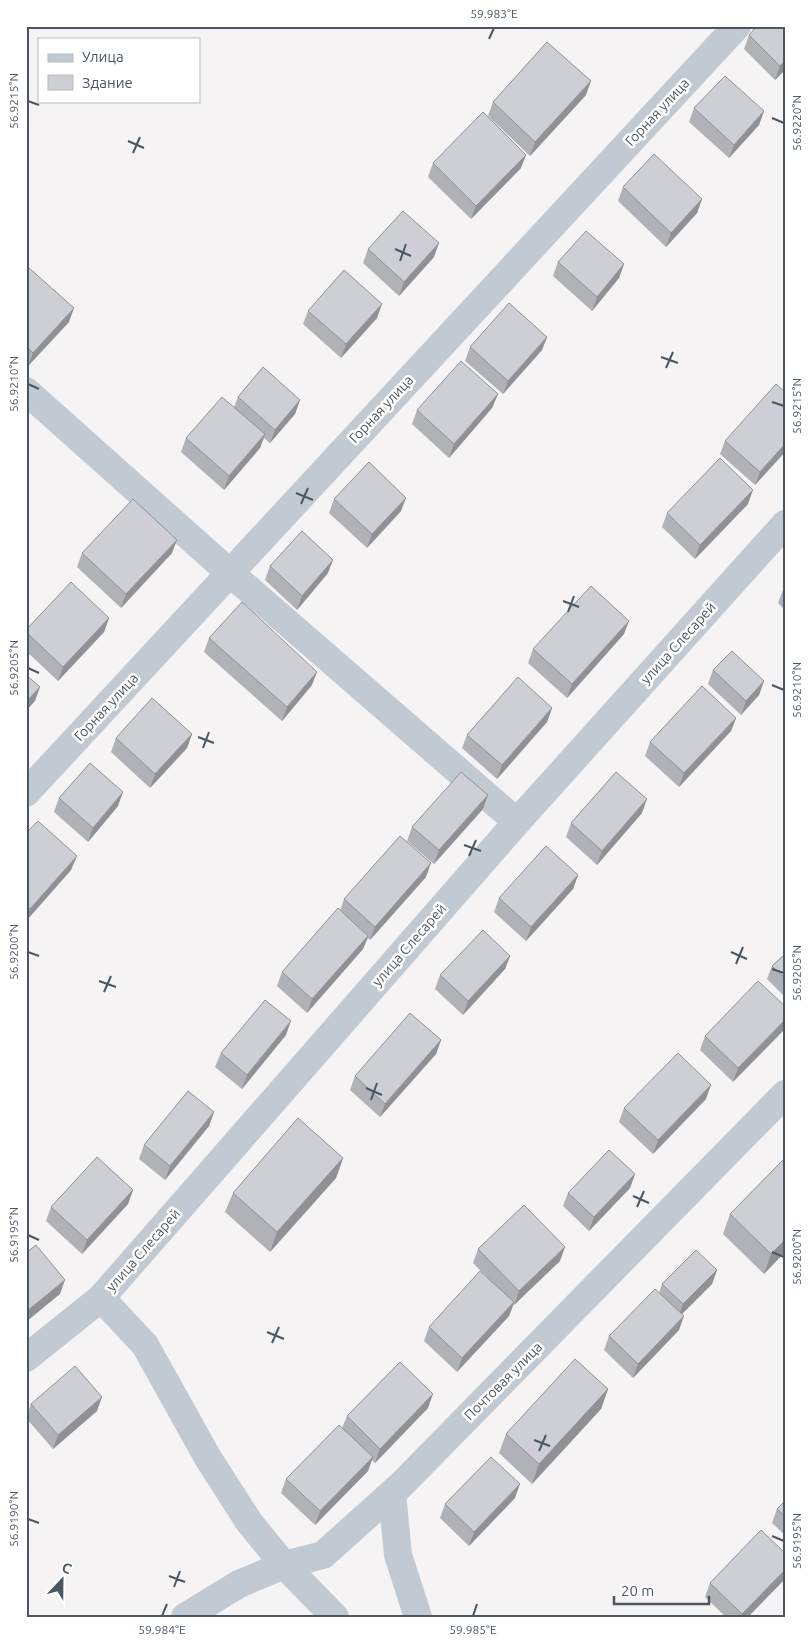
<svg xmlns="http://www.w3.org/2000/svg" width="811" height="1643" font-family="Ubuntu,sans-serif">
<rect width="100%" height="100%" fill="#f5f3f3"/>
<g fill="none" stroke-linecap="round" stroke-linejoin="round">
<path stroke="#c1cad2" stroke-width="28" d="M26,391L230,573L517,822
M26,793L737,26
M101,1298L145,1345L208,1458L249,1522L284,1565L335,1617
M26,1358L101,1298L517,822L785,524
M392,1493L398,1555L418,1617
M185,1617L239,1584L284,1565L323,1555L401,1485L785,1094"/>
</g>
<path fill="#b0b2b7" d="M749,35L785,70L775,80L744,49Z
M586,95L530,156L488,116L493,102Z
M694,108L764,111L759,125L729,158L689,122Z
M433,163L521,168L471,219L428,177Z
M623,187L702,199L697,213L666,247L618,201Z
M368,249L434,257L399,296L363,263Z
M558,262L624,264L619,278L592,311L553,276Z
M26,269L69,322L28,366L26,365Z
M308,311L377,318L341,358L303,324Z
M547,337L542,350L503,394L465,361L470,347Z
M498,394L492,408L449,458L412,424L417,410Z
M238,397L300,400L295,414L270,443L264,438L260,448L224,490L181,452L186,438L234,407Z
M725,441L785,452L755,485L720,454Z
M334,499L401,511L367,548L329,513Z
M748,504L695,559L662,527L667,513Z
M82,553H172L121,608L77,567Z
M270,566L328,573L297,610L265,580Z
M785,587V610L778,603L783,590Z
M109,618L104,632L58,681L26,651V630Z
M624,634L567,698L528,663L533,649Z
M209,638L312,685L282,721L204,652Z
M713,670L764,681L759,695L741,715L708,684Z
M552,708L547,722L497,779L462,748L467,735Z
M736,718L731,731L679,787L645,756L650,742Z
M192,734L187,748L150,788L111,752L116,738Z
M59,798L118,806L88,842L54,812Z
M483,809L434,864L407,841L412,827Z
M642,813L597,865L566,837L571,823Z
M26,833L71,870L26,921Z
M578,875L573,889L526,941L494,912L499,898Z
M426,877L370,940L368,938L363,949L307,1013L277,986L282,972L340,911L344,899Z
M785,954V997L767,979L772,966Z
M510,956L505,969L463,1015L435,989L440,975Z
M785,1006L733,1082L700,1050L705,1036Z
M286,1035L242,1089L215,1067L221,1053Z
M441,1040L436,1054L380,1117L350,1090L355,1076Z
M706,1099L653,1154L619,1122L624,1108Z
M214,1112L209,1126L165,1180L139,1159L144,1145Z
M343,1158L336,1178L270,1252L225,1212L233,1193Z
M785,1158V1252L764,1274L723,1234L730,1214Z
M635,1174L630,1188L589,1231L563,1206L568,1193Z
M133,1190L128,1204L82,1254L46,1221L51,1207Z
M478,1249L560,1261L514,1305V1304L509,1316L457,1372L424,1341L429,1327L487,1277L473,1263Z
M717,1270L712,1284L682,1314L679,1330L633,1378L604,1350L609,1336L659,1293L662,1284Z
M608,1389L601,1409L532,1484L499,1453L506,1434Z
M31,1404L97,1411L53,1449L26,1418Z
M428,1408L375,1463L372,1460L368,1471L315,1525L281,1493L286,1479L342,1428L347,1416Z
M515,1498L469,1546L440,1518L445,1504Z
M785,1501V1535L772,1523L777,1509Z
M785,1553V1579L748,1617H726L705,1597L710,1583Z"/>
<path fill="#909195" d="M785,61V70L775,80L780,66Z
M591,81L586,95L530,156L535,142Z
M764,111L759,125L729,158L734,145Z
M526,155L521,168L471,219L476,206Z
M702,199L697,213L666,247L671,233Z
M439,243L434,257L399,296L404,282Z
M624,264L619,278L592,311L597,297Z
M382,304L377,318L341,358L346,344Z
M74,308L69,322L28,366L33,353Z
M547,337L542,350L503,394L508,381Z
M498,394L492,408L449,458L454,444Z
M300,400L295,414L270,443L275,430Z
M265,434L260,448L224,490L229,476Z
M785,444V452L755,485L760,472Z
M753,490L748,504L695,559L700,545Z
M406,498L401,511L367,548L372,534Z
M177,540L172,553L121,608L126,594Z
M333,560L328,573L297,610L302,596Z
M109,618L104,632L58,681L63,667Z
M629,621L624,634L567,698L572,684Z
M317,672L312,685L282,721L287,707Z
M764,681L759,695L741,715L746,701Z
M40,687L35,701L26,711V702Z
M552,708L547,722L497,779L502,765Z
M736,718L731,731L679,787L684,773Z
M192,734L187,748L150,788L155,774Z
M123,792L118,806L88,842L93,828Z
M488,795L483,809L434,864L439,850Z
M647,799L642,813L597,865L602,851Z
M77,856L71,870L26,921L30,909Z
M431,863L426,877L370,940L375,927Z
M578,875L573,889L526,941L531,927Z
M368,936L363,949L307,1013L312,999Z
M510,956L505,969L463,1015L468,1001Z
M785,1020V1029L733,1082L738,1068Z
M291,1021L286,1035L242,1089L247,1075Z
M441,1040L436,1054L380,1117L385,1104Z
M711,1085L706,1099L653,1154L658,1140Z
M214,1112L209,1126L165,1180L170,1166Z
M343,1158L336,1178L270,1252L277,1232Z
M635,1174L630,1188L589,1231L594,1217Z
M133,1190L128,1204L82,1254L87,1240Z
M785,1240V1252L764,1274L771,1254Z
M565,1247L560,1261L514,1305L519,1291Z
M717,1270L712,1284L678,1318L683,1304Z
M65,1280L60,1294L26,1322V1312Z
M514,1302L509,1316L457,1372L462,1358Z
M684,1316L679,1330L633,1378L638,1364Z
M608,1389L601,1409L532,1484L539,1464Z
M433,1394L428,1408L375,1463L380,1449Z
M102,1397L97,1411L53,1449L58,1435Z
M373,1457L368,1471L315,1525L320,1511Z
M520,1484L515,1498L469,1546L474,1532Z
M785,1570V1579L748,1617H741L742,1614Z"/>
<path fill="#cdcfd5" stroke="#909195" d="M757,26H785V61L780,66L749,35Z
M547,42L591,81L535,142L493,102Z
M725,76L764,111L734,145L694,108Z
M483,112L526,155L476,206L433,163Z
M654,154L702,199L671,233L623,187Z
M403,211L439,243L404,282L368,249Z
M586,231L624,264L597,297L558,262Z
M28,267L74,308L33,353L26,346V269Z
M344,270L382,304L346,344L308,311Z
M509,303L547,337L508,381L470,347Z
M461,361L498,394L454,444L417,410Z
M263,367L300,400L275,430L238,397Z
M776,384L785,392V444L760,472L725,441Z
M222,397L265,434L229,476L186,438Z
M720,458L753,490L700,545L667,513Z
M369,462L406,498L372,534L334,499Z
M133,499L177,540L126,594L82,553Z
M302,531L333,560L302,596L270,566Z
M71,582L109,618L63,667L26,632V630Z
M591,586L629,621L572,684L533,649Z
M242,602L317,672L287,707L209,638Z
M732,651L764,681L746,701L713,670Z
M26,675L40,687L26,702Z
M518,677L552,708L502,765L467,735Z
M702,686L736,718L684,773L650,742Z
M152,698L192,734L155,774L116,738Z
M90,763L123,792L93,828L59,798Z
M461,772L488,795L439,850L412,827Z
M616,772L647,799L602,851L571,823Z
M38,821L77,856L30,909L26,906V833Z
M400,836L431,863L375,927L344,899Z
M546,846L578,875L531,927L499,898Z
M338,908L368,936L312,999L282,972Z
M483,930L510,956L468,1001L440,975Z
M785,954V978L772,966Z
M758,981L785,1006V1020L738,1068L705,1036Z
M265,1000L291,1021L247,1075L221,1053Z
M410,1013L441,1040L385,1104L355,1076Z
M678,1053L711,1085L658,1140L624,1108Z
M188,1091L214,1112L170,1166L144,1145Z
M298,1118L343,1158L277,1232L233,1193Z
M609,1150L635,1174L594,1217L568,1193Z
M97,1157L133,1190L87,1240L51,1207Z
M785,1158V1240L771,1254L730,1214Z
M524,1205L565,1247L519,1291L478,1249Z
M36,1245L65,1280L26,1312V1253Z
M696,1250L717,1270L683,1304L662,1284Z
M480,1271L514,1302L462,1358L429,1327Z
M655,1289L684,1316L638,1364L609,1336Z
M575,1359L608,1389L539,1464L506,1434Z
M400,1362L433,1394L380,1449L347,1416Z
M75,1366L102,1397L58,1435L31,1404Z
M339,1425L373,1457L320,1511L286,1479Z
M491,1457L520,1484L474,1532L445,1504Z
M785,1501V1516L777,1509Z
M761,1530L785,1553V1570L742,1614L710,1583Z"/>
<path fill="none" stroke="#4a5661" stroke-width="2" d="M489,39L494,28M28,101L39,105M772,118L784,123M128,141L144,148M133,153L140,137M395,249L411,256M400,261L406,244M661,357L678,363M666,368L673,352M28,384L39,389M772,402L784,406M296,493L313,500M301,504L308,488M563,601L579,607M568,612L574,596M28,668L39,673M772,685L784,690M198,737L214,743M203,748L209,732M464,845L481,851M469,856L476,840M28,952L39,956M731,952L747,959M736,964L743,947M772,969L784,973M99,981L116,987M104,992L111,976M366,1088L382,1095M371,1100L377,1083M633,1196L649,1203M637,1207L644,1191M28,1235L39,1240M772,1252L784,1257M267,1332L284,1339M272,1343L279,1327M534,1440L550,1446M539,1451L546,1435M28,1519L39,1523M772,1536L784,1541M169,1576L185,1582M174,1587L180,1571M162,1616L167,1604M473,1616L477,1604"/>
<g text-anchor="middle" stroke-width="5" stroke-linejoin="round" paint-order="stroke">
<g font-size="14" fill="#4a5661" stroke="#fff">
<text transform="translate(657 112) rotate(-47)" y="5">Горная улица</text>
<text transform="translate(381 409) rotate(-47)" y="5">Горная улица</text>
<text transform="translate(678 643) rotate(-48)" y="5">улица Слесарей</text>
<text transform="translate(106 707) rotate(-47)" y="5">Горная улица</text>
<text transform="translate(409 945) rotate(-49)" y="5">улица Слесарей</text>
<text transform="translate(143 1250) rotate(-49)" y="5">улица Слесарей</text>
<text transform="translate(503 1381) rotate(-45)" y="5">Почтовая улица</text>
</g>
</g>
<rect width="811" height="1643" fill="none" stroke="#ffffff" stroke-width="55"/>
<rect x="38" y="38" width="162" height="65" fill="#ffffff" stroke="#b7bbc0"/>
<rect x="48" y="54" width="25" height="8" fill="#c1cad2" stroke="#b7bbc0"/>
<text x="82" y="62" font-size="15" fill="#4a5661">Улица</text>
<rect x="48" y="75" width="25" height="15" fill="#cdcfd5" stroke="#b7bbc0"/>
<text x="82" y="88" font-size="15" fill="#4a5661">Здание</text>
<g transform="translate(62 1580) rotate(22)" stroke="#ffffff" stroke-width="4" paint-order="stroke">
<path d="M0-4L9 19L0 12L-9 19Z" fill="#4a5661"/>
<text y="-8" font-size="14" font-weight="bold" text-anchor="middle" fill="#4a5661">С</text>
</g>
<path d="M614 1596v8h95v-8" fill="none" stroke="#4a5661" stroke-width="2.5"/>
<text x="621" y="1596" font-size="15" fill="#4a5661" stroke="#ffffff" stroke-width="4" paint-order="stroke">20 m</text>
<rect x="28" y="28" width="756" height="1588" fill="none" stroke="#4a5661" stroke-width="2"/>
<g font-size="12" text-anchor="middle" fill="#4a5661">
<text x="494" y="18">59.983°E</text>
<text transform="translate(14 101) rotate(-90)" y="4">56.9215°N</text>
<text transform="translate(797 123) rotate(-90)" y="4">56.9220°N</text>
<text transform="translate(14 384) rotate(-90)" y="4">56.9210°N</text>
<text transform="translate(797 406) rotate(-90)" y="4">56.9215°N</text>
<text transform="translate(14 668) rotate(-90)" y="4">56.9205°N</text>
<text transform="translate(797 690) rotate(-90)" y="4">56.9210°N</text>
<text transform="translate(14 952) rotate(-90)" y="4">56.9200°N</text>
<text transform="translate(797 973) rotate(-90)" y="4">56.9205°N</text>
<text transform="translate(14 1235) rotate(-90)" y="4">56.9195°N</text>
<text transform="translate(797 1257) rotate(-90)" y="4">56.9200°N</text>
<text transform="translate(14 1519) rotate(-90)" y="4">56.9190°N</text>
<text transform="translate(797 1541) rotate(-90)" y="4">56.9195°N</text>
<text x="162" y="1634">59.984°E</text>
<text x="473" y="1634">59.985°E</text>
</g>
</svg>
